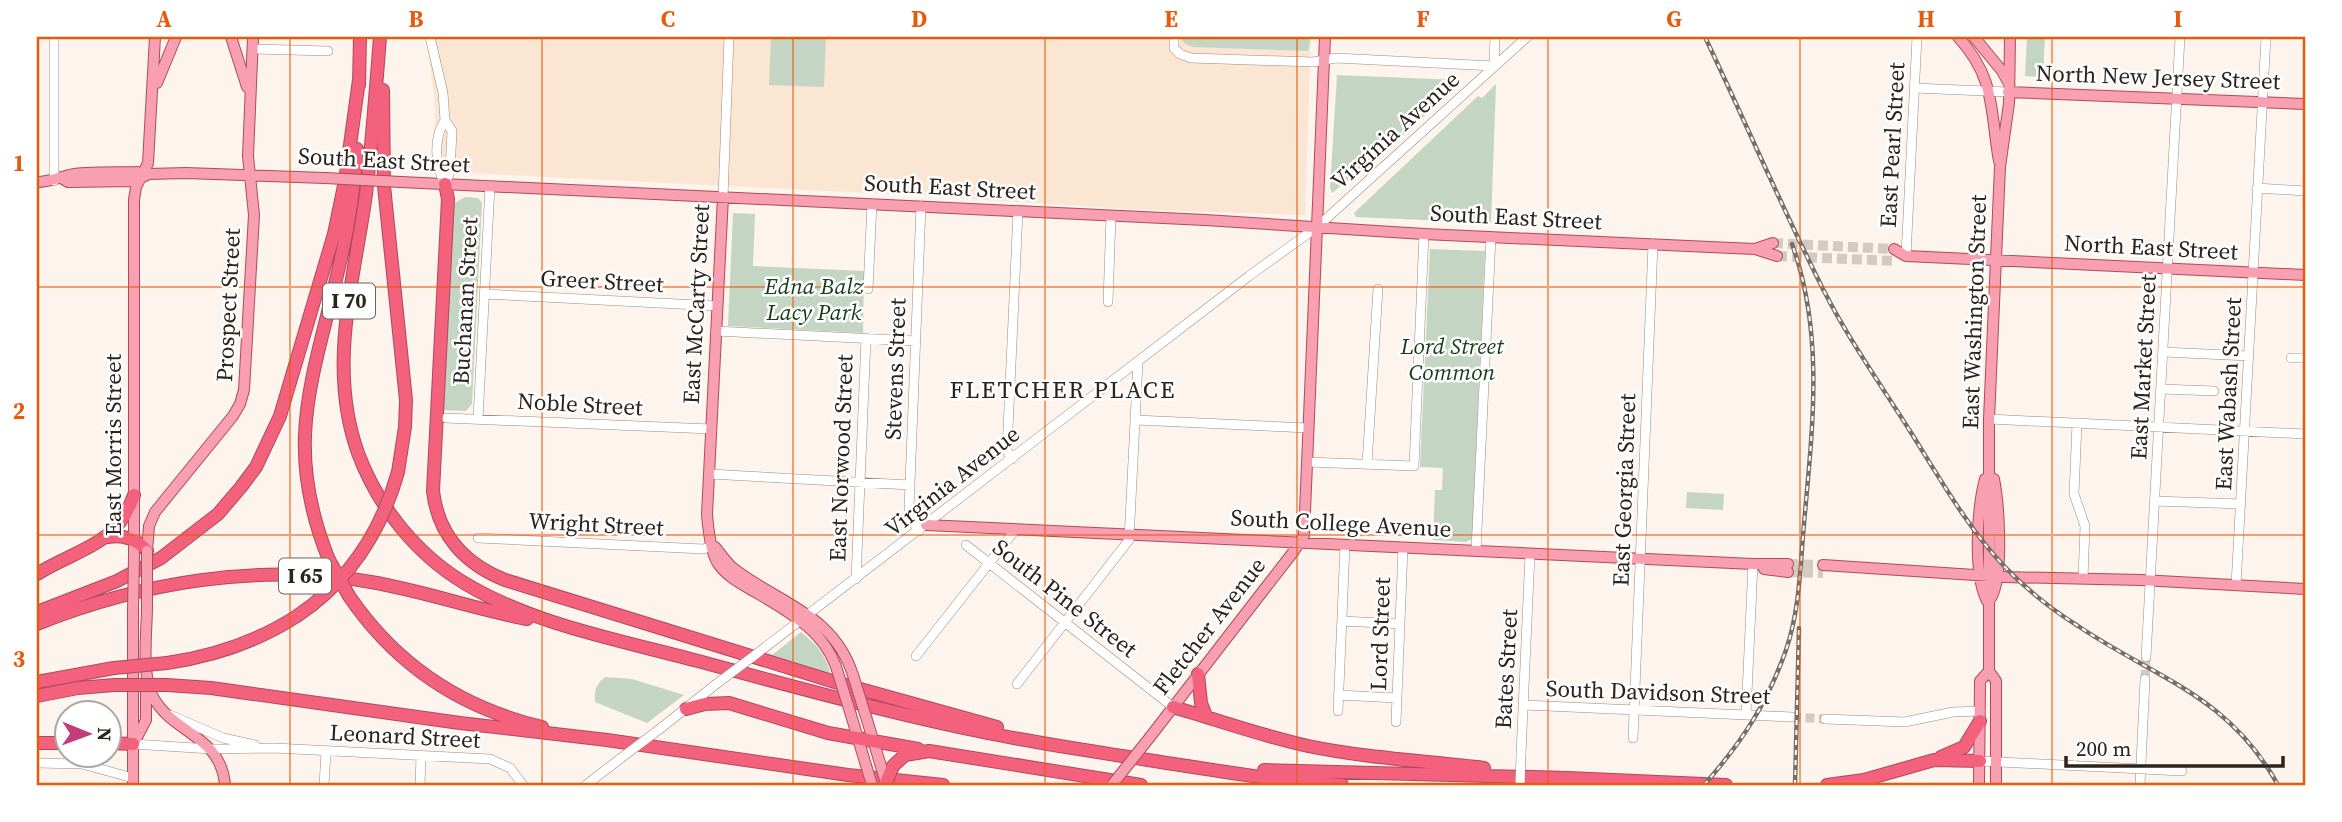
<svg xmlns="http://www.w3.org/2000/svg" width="2342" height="822" font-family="'Source Serif 4',serif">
<rect width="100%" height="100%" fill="#fcf4ed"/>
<path fill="#fbe5d3" d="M426,37H1311L1305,215L1128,209L909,195L428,171L433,163L435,115L434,94Z"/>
<path fill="#c4d6c3" d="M771,37H826L824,87L769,85Z
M1180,37H1311L1308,51L1193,47L1185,44Z
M2027,37H2045L2043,77L2025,76Z
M1337,75L1458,80V85L1409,130L1332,193L1330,188Z
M1496,84L1491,223L1356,217L1354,213L1478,96L1482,98Z
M465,197L478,198L482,203L472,404L466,411L440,410L453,204Z
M733,213L755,214L753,266L864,271L863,333L728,326Z
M1430,249L1485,251L1472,539L1466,542L1433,540L1435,490H1442L1443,468L1420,467Z
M1687,492L1724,494L1723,510L1686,508Z
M801,632C815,643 827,656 830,673L772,655Z
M605,677L632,679L684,695L647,723L595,702C594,691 596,684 605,677Z"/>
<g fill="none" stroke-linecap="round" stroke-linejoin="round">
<path stroke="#d2cac3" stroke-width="9" stroke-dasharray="9 4.5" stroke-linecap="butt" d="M2145,679L2146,657
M1792,717L1825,719"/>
<path stroke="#d2cac3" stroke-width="10" stroke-dasharray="10 5" stroke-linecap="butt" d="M1773,243L1894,249
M1777,256L1896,261
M1788,564L1823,565
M1788,572L1823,573"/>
<g stroke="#9e8b7a" stroke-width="10">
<path id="minor" d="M54,37V181
M430,37L443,93L445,120L452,131L450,172L445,184
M1174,37V48L1180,54L1191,58L1313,62L1336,58L1494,66
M253,49L328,51
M1494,66L1495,37
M1914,88L2008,92
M445,120C433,138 435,166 445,184
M2257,188L2305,191
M723,197L729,37
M1906,256L1917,37
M868,289L872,204
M484,294L717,306
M1108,302L1111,216
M716,331L916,341
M2163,352L2249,356
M2291,358H2305
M2161,389L2214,391
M446,418L711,429
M478,419L490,186
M1989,419L2305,434
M1136,420L1308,428
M2077,423L2074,494L2085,526L2083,578
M1012,459L1007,451L1018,211
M1307,462L1414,466L1424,234
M1367,464L1378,289
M709,474L910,485
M2155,501L2241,504
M919,531L911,519L909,508L921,206
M478,538L703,549L713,546
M966,545L1173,707
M1476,551L1491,237
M856,579L866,338
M2236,585L2266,37
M1342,621L1400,624
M759,652L1249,276L1317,227L1527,37
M916,656L1016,529
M2146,657L2180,37
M1017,684L1129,540L1138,362
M1338,695L1397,698
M1523,705L1792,717
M1338,711L1345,545
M170,715L223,738L255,745
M1746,715L1753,564
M1825,719L1905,722L1953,712L1980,711
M1396,722L1403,548
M661,728L715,685
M1633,738L1653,244
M133,744L211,749L274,748L490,759L510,768L523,785
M1521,754L1530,554
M1980,761L2182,771
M37,763L82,764L133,778
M324,785L326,752
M420,785L421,756
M586,785L621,758
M2140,785L2145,679"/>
</g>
<g stroke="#ad4b5b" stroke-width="12">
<path id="major" d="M231,37L247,87
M1958,37C1996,78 1990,111 1999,161
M1974,37L2002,71L2008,82
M157,83L176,37
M2008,92L2305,104
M63,179L68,182L134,181L149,174L186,173L325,178
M37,182C49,182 58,178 69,175C87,171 119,173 137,172L143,176
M401,182L1205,220L1424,234L1732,248L1755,249L1777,256
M723,197L707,514C708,527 711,551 717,562C725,575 738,582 750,589C786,610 826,630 838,673
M1755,249L1773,243
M1894,249L1906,256L2305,275
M1985,479C1977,509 1973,574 1987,601
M926,525L1753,564H1788
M715,547C721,554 726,562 733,568C779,604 833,613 853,675
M147,551L149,526L155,512L233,416L240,404L244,390L254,215L248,156L253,37
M134,556V200L136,187L148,163L155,37
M1823,565L2005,577L2141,580L2305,589
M1764,569L1788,572
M1991,598C2004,576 1999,505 1994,479
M147,606C147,632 141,674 153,697C173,734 221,735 225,785
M851,715L865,762
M867,720L880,763
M1150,737L1294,551L1304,535L1325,37
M135,741L146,720V687
M133,785V611
M1979,785L1980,681L1989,671
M1996,785V681L1989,671V419L2000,167L2009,103L2010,37"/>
</g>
<g stroke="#ad4b5b" stroke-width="14">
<path id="highway" d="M380,37C376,89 372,142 366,194C354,281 327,367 358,453C378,507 417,555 466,584C533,624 619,640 694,660C788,685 882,711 978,731C1034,743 1091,751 1148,760C1213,770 1277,781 1342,785
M359,85L360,37
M383,90L384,186L406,400L405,427L398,472
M445,184L448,199L433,491C438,535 465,564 505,580L835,682L997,727
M109,537C123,534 138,540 147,551
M329,560C283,446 312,383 338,271C348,231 354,190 357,149
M37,574C79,548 117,546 134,495
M349,596C396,665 461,708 542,727
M37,612L117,581L161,558L218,514L241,487L256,467L280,416L334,234L345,181L359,80
M37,624C142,582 258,563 371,582C424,591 474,609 527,619
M167,663C214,656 257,642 297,616
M1198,674L1201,703L1206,716
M37,682L114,668
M167,685L211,688L460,723L607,740L848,775L943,785
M37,696L78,688L114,685
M1173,707C1218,720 1262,736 1308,746C1366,758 1425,761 1484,768
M686,709L705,704L729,703L828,733L918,749
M37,743H66
M108,743L133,744
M1941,757L1964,747L1980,721
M893,766L905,755L929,751L1141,785
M1264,770L1568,778L1726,785
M1827,785L1864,780L1934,760L1980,761"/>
</g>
<use href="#minor" stroke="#fff" stroke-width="9"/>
<use href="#major" stroke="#f8a0b1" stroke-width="10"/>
<use href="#highway" stroke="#f3617d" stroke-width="12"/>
<g stroke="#766e67" stroke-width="4.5">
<path id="rail" d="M1705,37C1745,121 1782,208 1824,291C1849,340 1881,385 1910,431C1939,477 1967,527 2004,566C2026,589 2051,609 2078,626C2157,679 2228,695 2278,785
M1704,785C1742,742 1767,704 1786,650C1800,609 1800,567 1804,524C1812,431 1825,335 1792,244
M1795,785L1799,628"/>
</g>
<use href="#rail" stroke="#fff" stroke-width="2" stroke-dasharray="5" stroke-linecap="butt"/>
<g stroke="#9e8b7a" stroke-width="10" stroke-linecap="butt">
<path id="minor-bridge" d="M715,685L759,652
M621,758L661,728
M1520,785L1521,754"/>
</g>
<g stroke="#ad4b5b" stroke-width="12" stroke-linecap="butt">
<path id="major-bridge" d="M325,178L401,182
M147,551V606
M133,611L134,556
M838,673L851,715
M853,675L867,720
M865,762L872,785
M880,763L886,783
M1112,785L1150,737"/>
</g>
<g stroke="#ad4b5b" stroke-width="14" stroke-linecap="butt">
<path id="highway-bridge" d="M329,560L349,596
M297,616C348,582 381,532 398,472
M114,668L167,663
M114,685H167
M886,783L893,766"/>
</g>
<use href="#minor-bridge" stroke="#fff" stroke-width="9"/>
<use href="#major-bridge" stroke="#f8a0b1" stroke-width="10"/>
<use href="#highway-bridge" stroke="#f3617d" stroke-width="12"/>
</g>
<path fill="none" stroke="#e8590c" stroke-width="2" stroke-opacity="0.55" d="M290,37V785M542,37V785M793,37V785M1045,37V785M1297,37V785M1548,37V785M1800,37V785M2052,37V785M37,287H2305M37,535H2305"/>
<g text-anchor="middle" stroke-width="5" stroke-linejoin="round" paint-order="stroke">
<g fill="#fff" stroke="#6b6560" stroke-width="2">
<rect x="323" y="283.5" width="52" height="35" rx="5"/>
<rect x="279" y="558.5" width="52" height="35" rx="5"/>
</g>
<g font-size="21" font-weight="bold" fill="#2b231c">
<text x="349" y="308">I 70</text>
<text x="305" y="583">I 65</text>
</g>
<g font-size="23" fill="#2b231c" stroke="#fff">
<text transform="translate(2158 77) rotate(2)" y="8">North New Jersey Street</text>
<text transform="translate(1395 130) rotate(-42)" y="8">Virginia Avenue</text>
<text transform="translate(1892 145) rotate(-87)" y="8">East Pearl Street</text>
<text transform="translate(384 160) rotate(3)" y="8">South East Street</text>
<text transform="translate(950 187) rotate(3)" y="8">South East Street</text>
<text transform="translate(1516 217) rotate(3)" y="8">South East Street</text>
<text transform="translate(2151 247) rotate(3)" y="8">North East Street</text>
<text transform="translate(602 281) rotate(3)" y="8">Greer Street</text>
<text transform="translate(465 301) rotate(-87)" y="8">Buchanan Street</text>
<text transform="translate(696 304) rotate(-87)" y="8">East McCarty Street</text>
<text transform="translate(228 305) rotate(-87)" y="8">Prospect Street</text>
<text transform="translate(1974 312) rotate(-88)" y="8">East Washington Street</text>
<text transform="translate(2143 367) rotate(-87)" y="8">East Market Street</text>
<text transform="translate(895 369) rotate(-88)" y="8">Stevens Street</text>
<text transform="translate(2228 394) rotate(-87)" y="8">East Wabash Street</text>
<text transform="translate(580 404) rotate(3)" y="8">Noble Street</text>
<text transform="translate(113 445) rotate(-90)" y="8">East Morris Street</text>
<text transform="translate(841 458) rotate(-88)" y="8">East Norwood Street</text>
<text transform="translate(952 481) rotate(-38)" y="8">Virginia Avenue</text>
<text transform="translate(1624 490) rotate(-88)" y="8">East Georgia Street</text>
<text transform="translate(1341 523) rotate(3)" y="8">South College Avenue</text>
<text transform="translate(596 524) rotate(3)" y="8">Wright Street</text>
<text transform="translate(1065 598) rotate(38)" y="8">South Pine Street</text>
<text transform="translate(1209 626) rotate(-52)" y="8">Fletcher Avenue</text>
<text transform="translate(1380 634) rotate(-88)" y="8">Lord Street</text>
<text transform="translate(1506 669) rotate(-87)" y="8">Bates Street</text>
<text transform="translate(1658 692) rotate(2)" y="8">South Davidson Street</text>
<text transform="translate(405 736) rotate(3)" y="8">Leonard Street</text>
</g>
<g font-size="23" font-style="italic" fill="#173d18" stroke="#fff">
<text x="814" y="294">Edna Balz<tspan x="814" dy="26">Lacy Park</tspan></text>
<text x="1452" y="354">Lord Street<tspan x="1452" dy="26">Common</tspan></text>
</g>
<g font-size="24" letter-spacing="2" fill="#2b231c" stroke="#fff">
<text x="1063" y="398">FLETCHER PLACE</text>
</g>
</g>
<rect width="2342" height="822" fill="none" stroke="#ffffff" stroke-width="77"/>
<g transform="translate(88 734) rotate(91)"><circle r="33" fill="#ffffff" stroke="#aaa7a4" stroke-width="2"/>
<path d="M0-5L12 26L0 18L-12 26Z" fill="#c33c7b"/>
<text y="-10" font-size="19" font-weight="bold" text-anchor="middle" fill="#2b231c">N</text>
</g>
<path d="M2066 756v10h217v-10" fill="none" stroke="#2b231c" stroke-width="3.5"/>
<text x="2076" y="756" font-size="21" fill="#2b231c" stroke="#ffffff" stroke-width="5" paint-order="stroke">200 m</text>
<rect x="38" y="38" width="2266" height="746" fill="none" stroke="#e8590c" stroke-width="2.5"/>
<g font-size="23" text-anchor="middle" font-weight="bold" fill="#e8590c">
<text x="164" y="27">A</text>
<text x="416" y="27">B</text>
<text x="668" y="27">C</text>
<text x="919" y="27">D</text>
<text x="1171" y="27">E</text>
<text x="1423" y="27">F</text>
<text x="1674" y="27">G</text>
<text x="1926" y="27">H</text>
<text x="2178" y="27">I</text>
<text x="19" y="171">1</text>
<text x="19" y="419">2</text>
<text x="19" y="667">3</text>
</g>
</svg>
